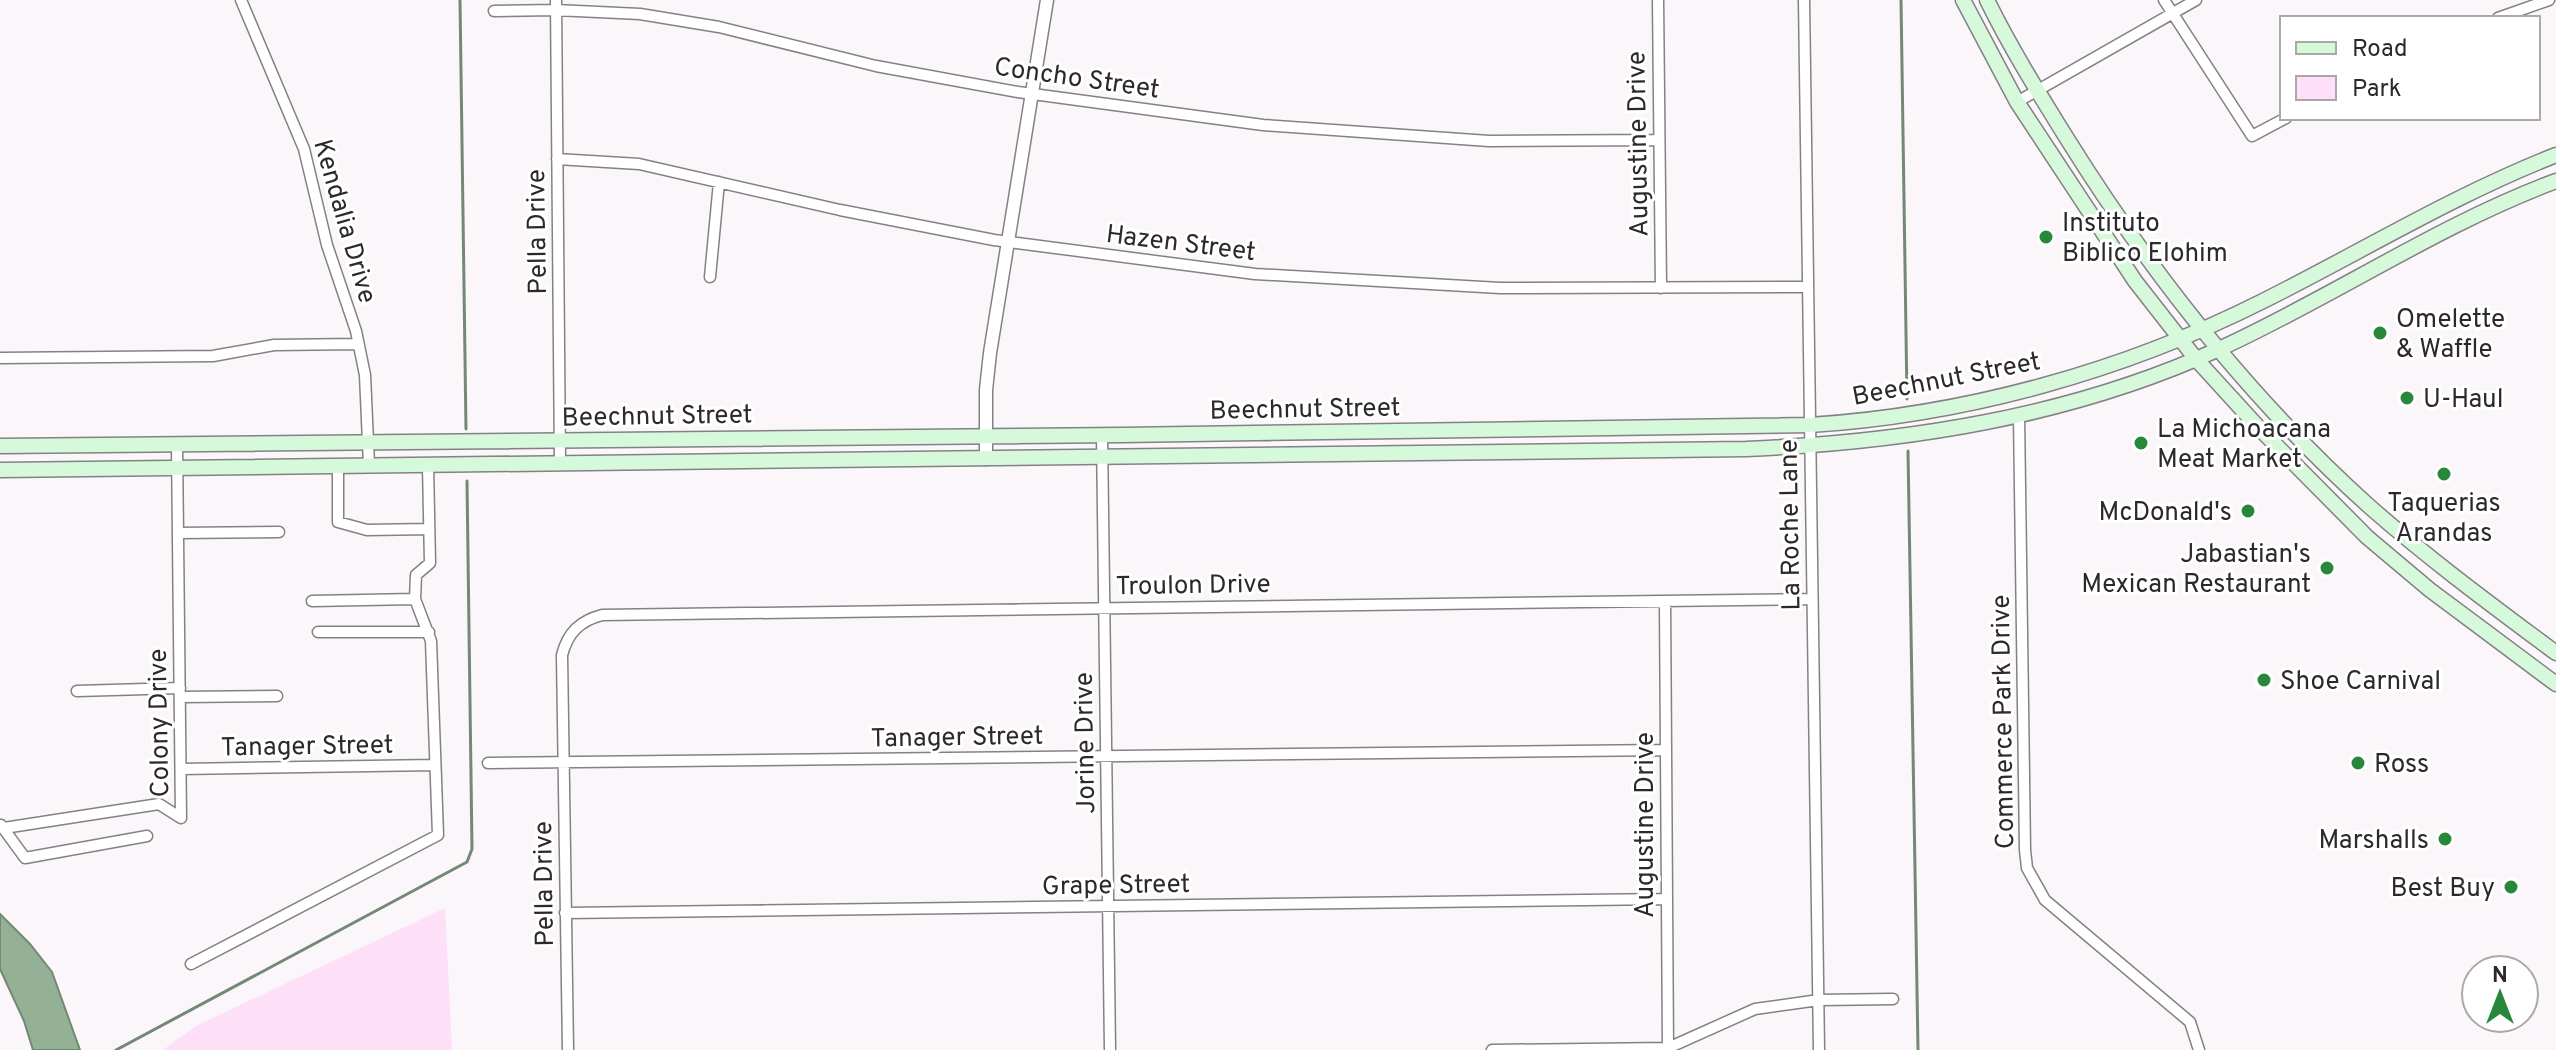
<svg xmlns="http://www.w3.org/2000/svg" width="2556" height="1050" font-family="Overpass,sans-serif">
<rect width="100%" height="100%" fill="#faf6f9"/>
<path fill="#fedff8" d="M445,908L452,1050H163L196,1026Z"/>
<path fill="#94b196" stroke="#748876" stroke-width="2" d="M0,914L30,944L52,972L80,1050H33L24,1021L0,969Z"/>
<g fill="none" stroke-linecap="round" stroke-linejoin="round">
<path stroke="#748876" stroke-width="3" d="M460,0L466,429
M1901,0L1907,399
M1908,451L1918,1050
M116,1050L467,862L472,849L467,481"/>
<g stroke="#848184" stroke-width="13">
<path id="minor" d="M241,0L304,149L327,245L356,331L365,375L369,465
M556,0L560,463
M1658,0L1661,288
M1804,0L1819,1050
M2164,0L2252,136L2286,118
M494,11L556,10L640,14L719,27L876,66L1018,92L1263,125L1489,141L1659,140
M2498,18L2549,0
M2017,102L2196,0
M557,159L639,164L840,210L994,240L1255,274L1500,288L1807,287
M710,277L719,182
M0,358L213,356L274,345L358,344
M2019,415L2025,850L2027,868L2045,900L2190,1022L2199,1050
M1102,435L1110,1050
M338,466V522L367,530L429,529
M178,533L279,532
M312,601L415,599
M1665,601L1668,1050
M318,632H429
M77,691L180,688
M180,697L277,696
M488,763L1666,750
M181,769L435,765
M1,825L25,858L147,836
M4,828L159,804L181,818L177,445
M565,913L1667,899
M191,964L438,835L431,641L415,599L416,575L430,563L428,465
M568,1050L562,655C568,632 580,621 602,615L1812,599
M1492,1050L1668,1048L1755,1009L1819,1000L1893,999"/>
</g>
<g stroke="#848184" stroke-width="15">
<path id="tertiary" d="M986,459V390L990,353L1047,0"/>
</g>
<g stroke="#848184" stroke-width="17">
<path id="secondary" d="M1963,0L2017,102L2135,281L2196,359L2259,428L2367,537L2430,590L2556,684
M1987,0C2010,47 2038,92 2066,137C2150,272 2251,400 2370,507C2429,559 2493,606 2556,653
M0,446L1122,435L1810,425C1966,415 2124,371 2263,301C2361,252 2454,195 2556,155
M0,470L1746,449C1907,442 2070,417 2219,349C2333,297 2438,225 2556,181"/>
</g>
<use href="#minor" stroke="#fff" stroke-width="10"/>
<use href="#tertiary" stroke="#fff" stroke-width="12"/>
<use href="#secondary" stroke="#d6f9db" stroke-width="14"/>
</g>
<g fill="#27883b" stroke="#fff" stroke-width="3">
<circle cx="2046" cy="237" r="8"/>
<circle cx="2380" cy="333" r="8"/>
<circle cx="2407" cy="398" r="8"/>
<circle cx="2141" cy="443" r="8"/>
<circle cx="2444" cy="474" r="8"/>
<circle cx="2248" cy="511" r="8"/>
<circle cx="2327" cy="568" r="8"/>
<circle cx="2264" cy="680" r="8"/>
<circle cx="2358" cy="763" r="8"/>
<circle cx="2445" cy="839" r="8"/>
<circle cx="2511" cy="887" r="8"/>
</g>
<g text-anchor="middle" stroke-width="6" stroke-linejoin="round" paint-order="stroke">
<g font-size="26" fill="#2b292b" stroke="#fff">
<text transform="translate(1077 77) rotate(8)" y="9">Concho Street</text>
<text transform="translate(1637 144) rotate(-91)" y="9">Augustine Drive</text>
<text transform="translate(346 221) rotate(74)" y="9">Kendalia Drive</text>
<text transform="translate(536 232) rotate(-91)" y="9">Pella Drive</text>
<text transform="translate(1181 242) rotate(7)" y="9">Hazen Street</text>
<text transform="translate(1946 378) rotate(-11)" y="9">Beechnut Street</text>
<text transform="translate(1305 408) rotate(-1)" y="9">Beechnut Street</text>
<text transform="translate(657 415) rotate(-1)" y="9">Beechnut Street</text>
<text transform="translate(1789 525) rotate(-91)" y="9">La Roche Lane</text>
<text transform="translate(1193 584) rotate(-1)" y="9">Troulon Drive</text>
<text transform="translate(2002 722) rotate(-91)" y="9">Commerce Park Drive</text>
<text transform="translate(158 723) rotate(-91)" y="9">Colony Drive</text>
<text transform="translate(957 736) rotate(-1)" y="9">Tanager Street</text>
<text transform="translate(1084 743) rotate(-91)" y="9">Jorine Drive</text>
<text transform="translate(307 745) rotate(-1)" y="9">Tanager Street</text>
<text transform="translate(1644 825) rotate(-90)" y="9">Augustine Drive</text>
<text transform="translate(543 884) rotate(-91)" y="9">Pella Drive</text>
<text transform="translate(1116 884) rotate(-1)" y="9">Grape Street</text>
</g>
<g font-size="26" fill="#2b292b" stroke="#fff" text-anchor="start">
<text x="2062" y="231">Instituto<tspan x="2062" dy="30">Biblico Elohim</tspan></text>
<text x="2396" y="327">Omelette<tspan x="2396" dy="30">&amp; Waffle</tspan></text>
<text x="2423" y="407">U-Haul</text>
<text x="2157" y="437">La Michoacana<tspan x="2157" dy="30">Meat Market</tspan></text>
<text x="2444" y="511" text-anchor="middle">Taquerias<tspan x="2444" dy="30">Arandas</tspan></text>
<text x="2232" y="520" text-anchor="end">McDonald's</text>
<text x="2311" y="562" text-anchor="end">Jabastian's<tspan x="2311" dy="30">Mexican Restaurant</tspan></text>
<text x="2280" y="689">Shoe Carnival</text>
<text x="2374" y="772">Ross</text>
<text x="2429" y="848" text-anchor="end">Marshalls</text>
<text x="2495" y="896" text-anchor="end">Best Buy</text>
</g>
</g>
<rect x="2280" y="16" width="260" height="104" fill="#ffffff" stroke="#aaa9aa" stroke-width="2"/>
<rect x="2296" y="42" width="40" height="12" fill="#d6f9db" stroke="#aaa9aa" stroke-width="2"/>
<text x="2352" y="56" font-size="24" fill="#2b292b">Road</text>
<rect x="2296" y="76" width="40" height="24" fill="#fedff8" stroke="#aaa9aa" stroke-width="2"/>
<text x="2352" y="96" font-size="24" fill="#2b292b">Park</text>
<g transform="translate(2500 994)"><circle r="38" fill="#ffffff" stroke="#aaa9aa" stroke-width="2"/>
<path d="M0-6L14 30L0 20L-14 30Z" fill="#27883b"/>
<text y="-12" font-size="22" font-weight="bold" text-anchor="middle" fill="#2b292b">N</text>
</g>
</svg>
